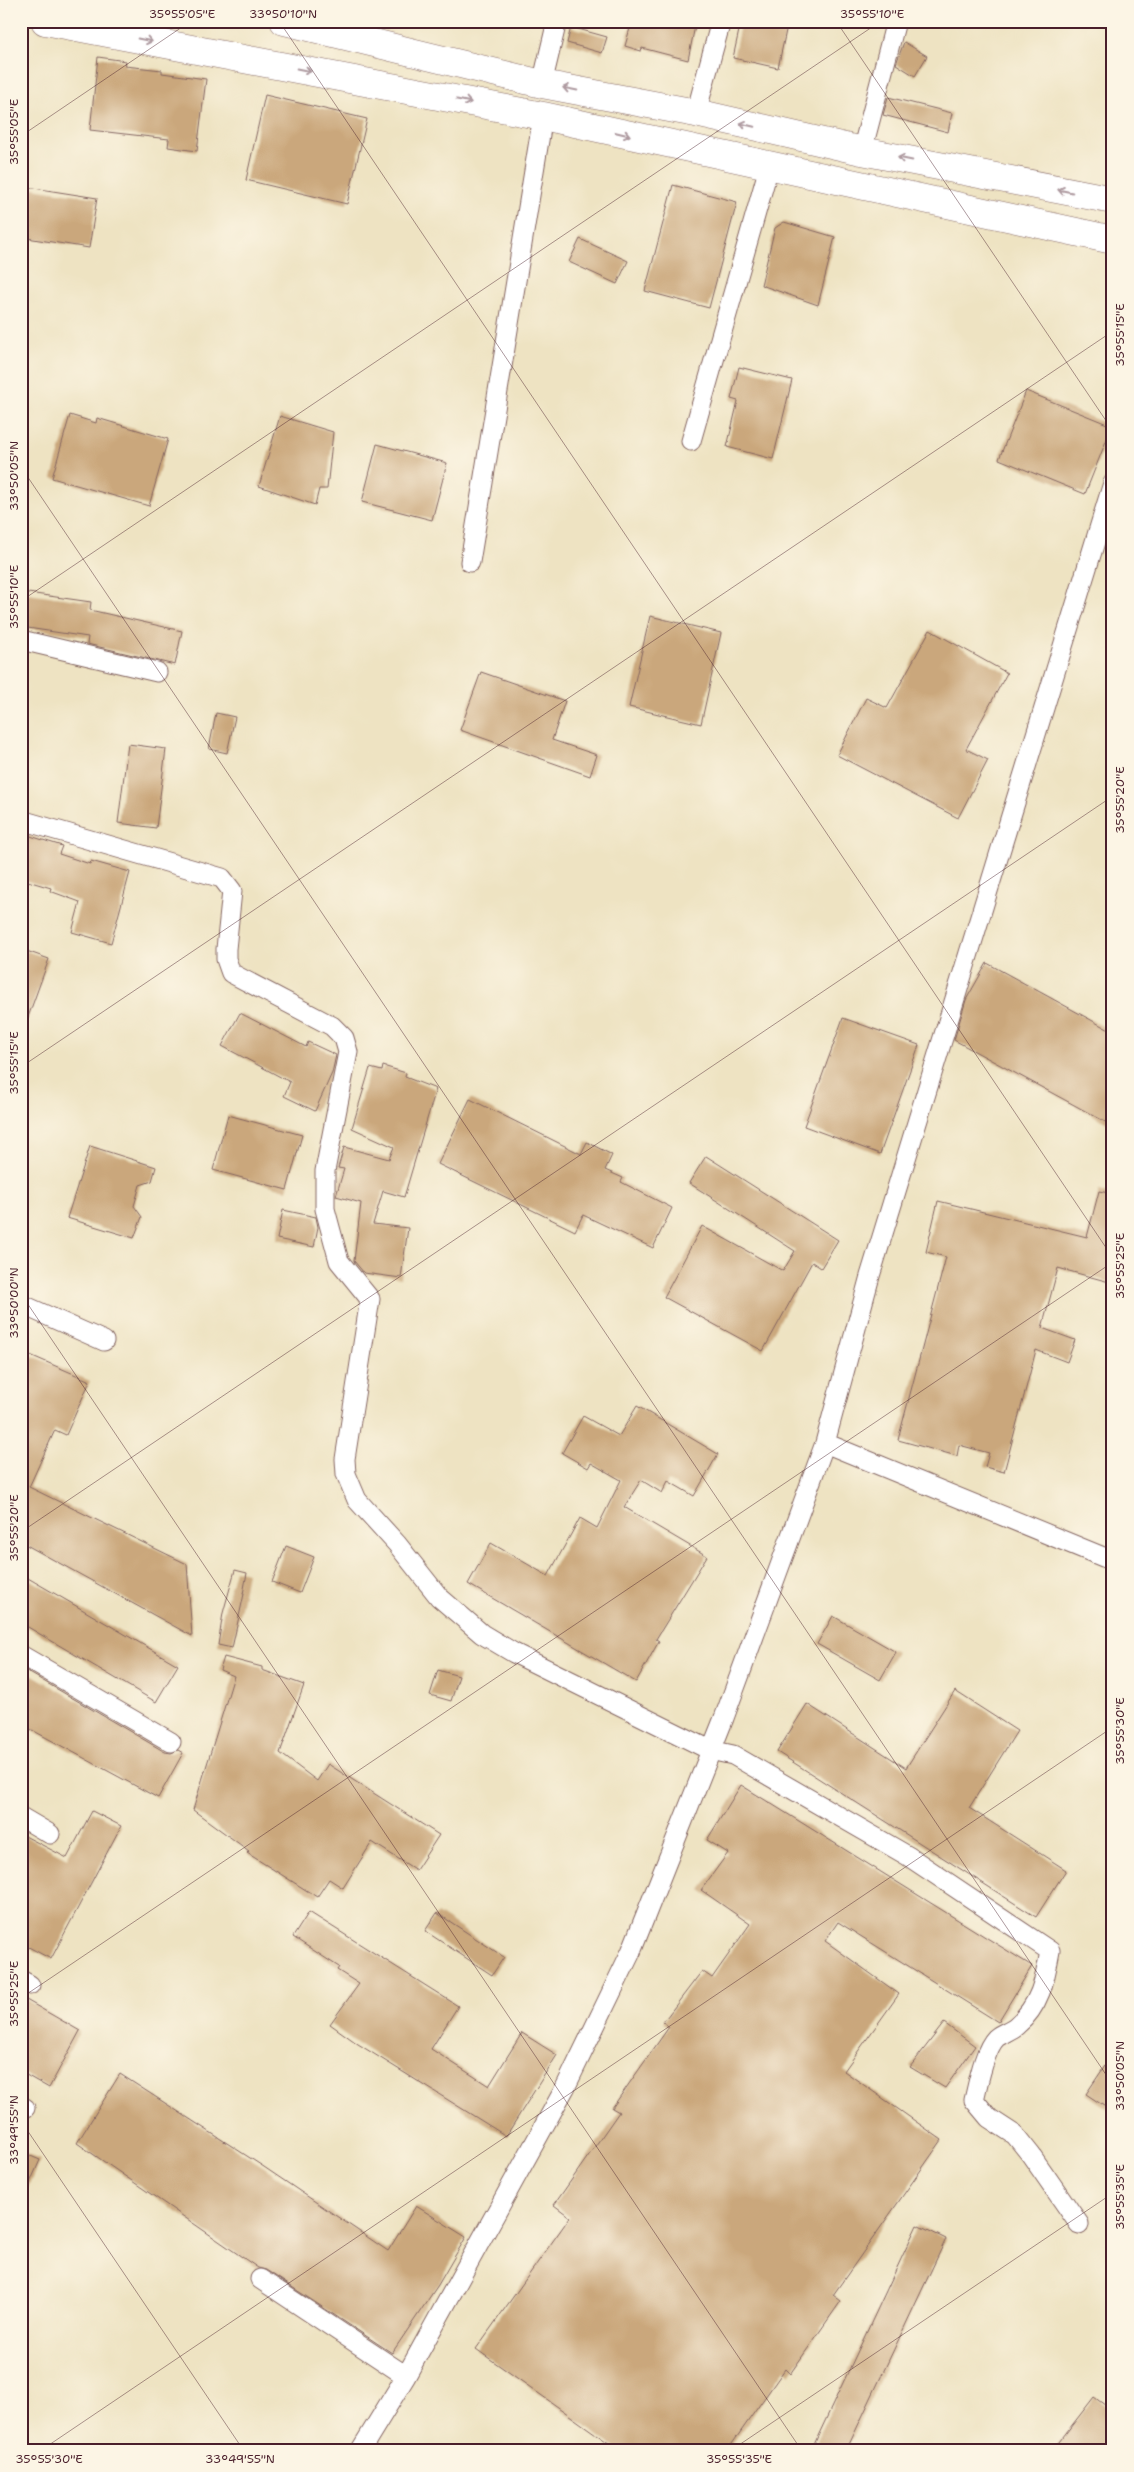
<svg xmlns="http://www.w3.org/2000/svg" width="1134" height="2472" font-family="'Shantell Sans',sans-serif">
<rect width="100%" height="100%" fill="#fcf5e5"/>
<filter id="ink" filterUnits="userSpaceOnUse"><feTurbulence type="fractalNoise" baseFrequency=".02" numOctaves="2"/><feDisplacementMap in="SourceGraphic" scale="10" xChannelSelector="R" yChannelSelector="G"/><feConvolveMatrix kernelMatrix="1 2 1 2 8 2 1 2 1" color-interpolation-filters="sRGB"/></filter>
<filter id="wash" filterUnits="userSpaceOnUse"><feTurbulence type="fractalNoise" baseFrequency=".0096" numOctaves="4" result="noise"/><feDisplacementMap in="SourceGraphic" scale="20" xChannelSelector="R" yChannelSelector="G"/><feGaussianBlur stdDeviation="1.12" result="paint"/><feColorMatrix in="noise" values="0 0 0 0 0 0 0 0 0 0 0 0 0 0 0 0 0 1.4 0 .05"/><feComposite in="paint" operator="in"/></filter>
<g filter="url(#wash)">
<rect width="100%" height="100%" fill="#eee3c2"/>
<g id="blocks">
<path fill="#caa77b" d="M632,21H642L658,26L659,21H696L688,60L642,48L641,51L625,46Z
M741,21H788L778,68L733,58Z
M571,27L607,37L602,53L567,43Z
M904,42L927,56L915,76L896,64Z
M98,57L126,61L125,66L162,70V73L206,79L197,151L168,147L169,139L90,130Z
M265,95L367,119L347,204L246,180Z
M888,97L952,113L948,132L883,115Z
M673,185L737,202L709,308L645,291Z
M21,186L97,198L89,248L21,237Z
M784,222L835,237L818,305L761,285L775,228Z
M580,239L628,261L617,284L569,262Z
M739,367L792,380L773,459L727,447L738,401L731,399Z
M1026,391L1112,426L1085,494L999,459Z
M70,415L96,423L97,418L168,439L149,506L52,478Z
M280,416L333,432L327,489H319L315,505L259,486Z
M377,444L447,463L432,520L362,502Z
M21,592L91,602L90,610L182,631L175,665L87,644L88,637L21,627Z
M650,616L721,633L701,724L629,707Z
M930,630L1007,673L966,749L988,760L958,818L837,755L866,698L887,708Z
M481,672L565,701L552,740L597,755L590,776L460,730Z
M216,713L235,717L227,753L209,749Z
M128,744L166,749L156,828L118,823Z
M24,834L62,846L59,854L90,864L91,861L130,872L111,943L72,932L80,902L50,891L51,888L21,879V844Z
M21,949L49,959L23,1031L21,1030Z
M987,963L1113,1032V1126L954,1040L966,1000Z
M240,1013L306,1047L308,1042L336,1055L332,1073L315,1111L284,1096L290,1082L222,1046Z
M843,1018L919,1045L880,1154L804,1126Z
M383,1066L406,1073L405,1077L436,1089L404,1197L383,1191L373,1224L408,1228L401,1278L364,1273L354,1261L361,1203L336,1196L344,1169L338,1168L344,1147L389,1159L394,1147L352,1128L370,1068L382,1071Z
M470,1099L581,1154L587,1142L612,1155L605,1170L623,1178L621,1182L672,1208L653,1248L583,1215L575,1231L438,1164Z
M228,1115L302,1135L287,1190L213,1170Z
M90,1146L156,1167L152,1181L140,1185L134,1206L142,1217L134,1238L67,1218Z
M706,1156L838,1240L821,1268L812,1262L763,1351L664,1297L702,1226L783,1271L795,1251L689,1183Z
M1099,1191L1113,1194V1283L1058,1268L1042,1328L1075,1340L1067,1362L1036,1350L1004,1472L985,1467L989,1453L959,1445L957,1456L898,1440L946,1257L926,1252L938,1201L1087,1237Z
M283,1210L316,1217L318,1227L314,1247L277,1239Z
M21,1351L90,1381L66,1435L55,1430L29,1487L187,1564L192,1636L21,1542Z
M637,1406L718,1454L694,1496L668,1481L662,1493L641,1480L624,1507L707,1556L656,1639L659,1641L636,1682L468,1584L491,1543L548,1576L580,1518L597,1528L621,1480L591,1463L588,1468L562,1453L583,1416L619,1436Z
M286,1546L314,1557L300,1593L272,1582Z
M235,1570L247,1573L243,1594H244L232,1648L218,1645L223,1613Z
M21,1574L178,1665L156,1702L21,1623Z
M833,1616L896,1652L880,1680L817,1644Z
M224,1657L262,1667V1670L304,1685L280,1753L317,1781L328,1764L439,1835L416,1870L372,1842L343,1888L329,1879L317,1897L247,1853L249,1851L193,1810L234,1676L220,1670Z
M21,1668L165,1752L171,1753L178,1750L183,1753L158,1798L21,1724Z
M438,1670L459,1676L451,1701L430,1695Z
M955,1691L1017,1731L969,1808L1066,1870L1036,1917L777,1752L807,1704L906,1768Z
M741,1785L1032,1966L998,2022L838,1922L825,1941L899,1994L844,2071L942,2140L833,2295L841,2301L790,2374L785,2369L727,2451H620L476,2349L570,2217L554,2205L619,2112L612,2108L669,2027L663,2022L702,1971L712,1978L750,1924L701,1890L728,1853L707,1840Z
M92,1811L121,1826L51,1959L21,1943V1834L67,1858Z
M309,1912L458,2006L431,2049L489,2086L522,2033L557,2055L506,2136L358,2044L330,2024L359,1984L337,1970L339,1967L293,1937Z
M437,1913L504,1957L492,1975L425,1931Z
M21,1997L80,2031L49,2088L21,2072Z
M944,2023L975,2046L945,2088L910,2067Z
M1113,2054V2112L1086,2094Z
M120,2074L264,2167L388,2251L416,2206L466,2237L438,2285L392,2353L266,2270L258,2268L77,2143Z
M21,2152L40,2160L21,2203Z
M917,2225L946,2239L846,2451H811Z
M1094,2397L1113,2411V2451H1052Z"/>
</g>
</g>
<g filter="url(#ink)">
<use href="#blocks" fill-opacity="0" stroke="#836460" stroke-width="1"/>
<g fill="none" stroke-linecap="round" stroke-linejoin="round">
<g stroke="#836460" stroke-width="21">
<path id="minor" d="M542,84L557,21
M696,113L721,21
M862,151L896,21
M691,441L769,167
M470,562L543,116
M21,640L157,672
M21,820L222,878L232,891L226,949V959L231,973L332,1026L344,1038L348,1052L325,1171V1209L339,1261L370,1299L345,1459L346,1474L357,1500L397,1544L439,1597L482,1634L514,1653L710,1750L733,1755L908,1856L1050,1951C1045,1980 1040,2006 1016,2026C1010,2031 1002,2033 996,2038C984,2050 978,2084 974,2100L989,2118L1015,2135L1031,2155L1079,2224
M21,1304L104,1341
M825,1443L1113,1561
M21,1655L171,1742
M21,1817L50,1834
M21,1980L30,1985
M21,2106L25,2108
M260,2279L406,2376
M360,2451L406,2376L565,2088L631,1952L724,1718L825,1443L870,1276L1113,483"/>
</g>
<g stroke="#836460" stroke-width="29">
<path id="highway" d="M45,21L543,116L1113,240
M284,21L542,84L696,113L862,151L1113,200"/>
</g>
<use href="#minor" stroke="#fff" stroke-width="19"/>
<use href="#highway" stroke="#fff" stroke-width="28"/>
</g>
<defs><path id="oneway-shaft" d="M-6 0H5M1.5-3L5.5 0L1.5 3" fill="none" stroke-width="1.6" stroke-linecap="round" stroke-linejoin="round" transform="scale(1.25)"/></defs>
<g stroke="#ae9aa0">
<use href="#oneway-shaft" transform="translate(145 40) rotate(11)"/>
<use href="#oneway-shaft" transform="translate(304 70) rotate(11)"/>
<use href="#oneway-shaft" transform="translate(570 89) rotate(-169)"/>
<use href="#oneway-shaft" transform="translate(464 101) rotate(11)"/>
<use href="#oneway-shaft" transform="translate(747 125) rotate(-167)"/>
<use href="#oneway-shaft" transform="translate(623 134) rotate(13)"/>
<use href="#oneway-shaft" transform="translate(905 159) rotate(-169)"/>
<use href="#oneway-shaft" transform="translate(1065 191) rotate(-169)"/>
</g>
</g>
<path fill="none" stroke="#4a1f2b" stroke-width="1" stroke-opacity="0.45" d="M279,21L1113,1258M836,21L1113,431M21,136L191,21M21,467L1113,2085M21,601L881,21M21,1067L1113,331M21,1294L802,2451M21,1532L1113,796M21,1998L1113,1262M21,2121L244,2451M40,2451L1113,1727M730,2451L1113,2193"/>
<rect width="1134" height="2472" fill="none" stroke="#fcf5e5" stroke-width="55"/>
<rect x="28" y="28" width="1078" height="2416" fill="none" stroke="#4a1f2b" stroke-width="2"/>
<g font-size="12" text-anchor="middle" fill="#4a1f2b">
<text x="182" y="18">35°55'05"E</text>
<text x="283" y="18">33°50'10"N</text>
<text x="872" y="18">35°55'10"E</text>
<text transform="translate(14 132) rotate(-90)" y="4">35°55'05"E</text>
<text transform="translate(1120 335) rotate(-90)" y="4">35°55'15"E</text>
<text transform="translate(14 476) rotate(-90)" y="4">33°50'05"N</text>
<text transform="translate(14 597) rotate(-90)" y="4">35°55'10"E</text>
<text transform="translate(1120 800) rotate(-90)" y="4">35°55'20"E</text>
<text transform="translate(14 1063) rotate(-90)" y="4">35°55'15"E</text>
<text transform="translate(1120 1266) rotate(-90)" y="4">35°55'25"E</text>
<text transform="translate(14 1303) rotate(-90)" y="4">33°50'00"N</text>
<text transform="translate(14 1528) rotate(-90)" y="4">35°55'20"E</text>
<text transform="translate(1120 1731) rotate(-90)" y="4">35°55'30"E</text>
<text transform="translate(14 1994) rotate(-90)" y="4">35°55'25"E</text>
<text transform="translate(1120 2076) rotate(-90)" y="4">33°50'05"N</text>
<text transform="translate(14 2130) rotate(-90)" y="4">33°49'55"N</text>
<text transform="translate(1120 2197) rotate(-90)" y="4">35°55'35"E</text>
<text x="49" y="2463">35°55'30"E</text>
<text x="240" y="2463">33°49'55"N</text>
<text x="739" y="2463">35°55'35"E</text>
</g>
</svg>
